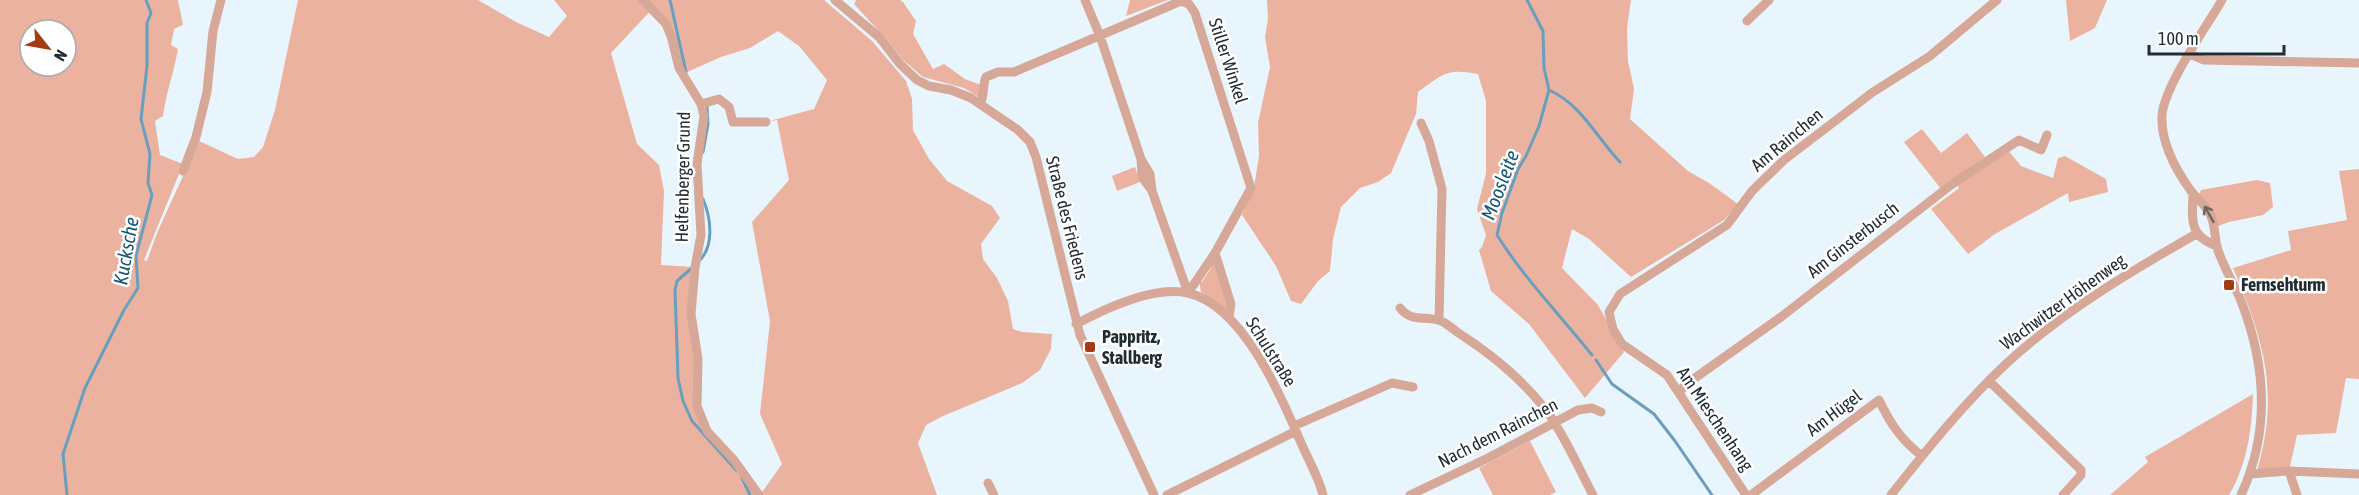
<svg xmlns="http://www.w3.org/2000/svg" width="2359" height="495" font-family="'Asap Condensed',sans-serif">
<rect width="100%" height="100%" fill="#e9f5fc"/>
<path fill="#ebb39f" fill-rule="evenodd" d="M0,0H178L183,25L174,29L171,45L178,49C174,72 166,93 163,116L155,121L160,155L183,164L144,260L147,261L157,233L199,141L238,159L254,157L263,147L275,110L298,0H478L516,22L549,37L567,16L554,0H824L872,41L906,81L912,99L913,130L929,159L947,181L992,206L1000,218L981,244L983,259L997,278L1008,301L1013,329L1022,332L1052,334L1051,349L1040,370L1022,383L943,416L926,425L918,443L937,495H760L782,464L760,414L770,321L752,222L789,180L777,120L766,122L814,109L827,80L799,46L778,31L750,48L721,57L685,73L655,6L611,53L637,144L659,165L664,191L661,265L695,267L691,314L700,419L759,495H0ZM30,30H66V66H30Z
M856,0H900L903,2L916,21L913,34L933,69L944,64L965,79L981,85L979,97L964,88L923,77L903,60L887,40L854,4Z
M1130,0H1168L1126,16Z
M1267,0H1631L1627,28L1628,61L1634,89L1630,119L1688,171L1709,183L1738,204L1724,220L1631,277L1589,239L1572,229L1562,268L1598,305L1624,352L1585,398L1529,324L1491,291L1479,250L1482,247L1486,235L1477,209L1486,173V101L1478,74C1446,68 1443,74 1418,92L1416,114L1391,173L1378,182L1360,188L1341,207L1333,239L1330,271L1318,281L1301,304L1291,301L1276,266L1242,215L1254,187L1259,156L1258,123L1270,67L1265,37L1268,19Z
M2066,0H2107L2095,28L2070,41Z
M1922,129L1941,153L1967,133L1985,157L1941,189L1904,142Z
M2008,150L2021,166L2053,178L2058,158L2065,156L2106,179L2108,192L2069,202L2068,193L1995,234L1968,254L1931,209L1959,188L1957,184Z
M1135,167L1140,182L1117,191L1112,176Z
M2359,169V379L2346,378L2336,433L2297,435L2289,471H2257C2280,392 2264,341 2233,268L2291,250L2288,231L2347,220L2339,171Z
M2257,180L2270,183L2273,207L2263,215L2229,222L2218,226L2199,194L2201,190Z
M1212,262H1215L1228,300L1226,309L1201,292L1199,281L1202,282L1211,268L1210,266Z
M2253,394C2252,429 2247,465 2229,495H2110L2148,462L2145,457Z
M1530,441L1556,492L1550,495H1493L1479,468Z"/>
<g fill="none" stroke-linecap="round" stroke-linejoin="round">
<path stroke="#689fbe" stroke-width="3" d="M670,0L686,72
M1527,0L1543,31L1544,68L1549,90L1539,126L1526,156L1518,169L1502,213L1497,235C1523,277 1561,316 1592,355
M1549,90C1581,104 1597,138 1620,162
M703,152L708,124L707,107
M698,262C715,247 711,218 703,199
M693,267L677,281L675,290L678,378L683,401L692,421L736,470
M1596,360L1612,384L1654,414L1675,441L1712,495
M742,478L750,495
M67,495L63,454L85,388L124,310L138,288L136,256L152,195L148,183L150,154L141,119L147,66V23L151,13L146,0"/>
<path stroke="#d7a898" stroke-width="9" d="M643,0L666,24L671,36L679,68L701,104L704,116L697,164L701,235L695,267L691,314L698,359L697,406L707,431L734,460L759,495
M835,0L879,37L900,64L917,80L929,86L951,90L971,98L1018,130L1030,142L1036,157L1080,335L1154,495
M1085,0L1100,36L1141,159L1150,174L1152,191L1188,293
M2222,0C2207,26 2162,89 2162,117C2161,144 2176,170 2191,191C2197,199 2204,204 2209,212C2216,224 2214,235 2217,247C2222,265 2234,283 2241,301C2266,365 2270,432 2241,495
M1747,21L1769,0
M2190,54L2204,60L2359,63
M701,104L719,99L729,107L733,122H766
M980,104C985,96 982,86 986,77L998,72H1014L1181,1L1189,4L1195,13L1251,188L1215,253L1231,304L1229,317
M1421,123L1429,141L1442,189L1439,320
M1141,159L1142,177L1152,191
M183,171L196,137L207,92L213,31L221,0
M2193,194C2192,221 2189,236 2217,246
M1188,293L1215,253
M1400,308C1411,322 1423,316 1438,320C1444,321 1452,328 1457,332C1490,353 1522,379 1546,410C1565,436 1578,467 1593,495
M1076,324C1106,308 1154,285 1188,293C1243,305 1282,398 1302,445C1309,461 1319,478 1323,495
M1989,381L2081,470V475L2063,495
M1679,393L1685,385L1781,317L1951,185L2019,140L2041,150L2047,135
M1294,426L1392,383L1413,387
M2289,471L2297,495
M2250,474L2289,471L2359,474
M988,483L994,495
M1167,495L1296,431
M1410,495L1488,458L1578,410L1592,408L1601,412
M1746,495L1667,375L1622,344L1613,329L1609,312L1620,294L1727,225L1752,191L1784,160L1873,92L1930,56L1997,0
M1751,495L1879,400C1890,423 1901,440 1922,456
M1891,495C1928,448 1965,402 2008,362C2065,310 2130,272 2196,234"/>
</g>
<defs><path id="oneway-shaft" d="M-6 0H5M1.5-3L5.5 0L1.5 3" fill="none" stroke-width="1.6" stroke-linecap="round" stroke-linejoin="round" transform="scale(1.5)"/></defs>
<use stroke="#736460" href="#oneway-shaft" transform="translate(2209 214) rotate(-119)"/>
<g fill="#a23c12" stroke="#fff" stroke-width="2">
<rect x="2223" y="279" width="12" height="12" rx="3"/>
<rect x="1084" y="341" width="12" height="12" rx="3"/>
</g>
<g text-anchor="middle" stroke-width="5" stroke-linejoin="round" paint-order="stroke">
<g font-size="18" fill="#212d33" stroke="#fff">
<text transform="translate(1228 61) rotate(72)" y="6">Stiller Winkel</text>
<text transform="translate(1787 140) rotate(-40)" y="6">Am Rainchen</text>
<text transform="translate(683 177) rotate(-89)" y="6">Helfenberger Grund</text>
<text transform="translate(1067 218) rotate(76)" y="6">Straße des Friedens</text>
<text transform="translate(1853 240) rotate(-38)" y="6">Am Ginsterbusch</text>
<text transform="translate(2063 302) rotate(-36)" y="6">Wachwitzer Höhenweg</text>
<text transform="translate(1271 352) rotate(58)" y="6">Schulstraße</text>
<text transform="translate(1834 413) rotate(-37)" y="6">Am Hügel</text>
<text transform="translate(1715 419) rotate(56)" y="6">Am Mieschenhang</text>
<text transform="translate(1498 433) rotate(-27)" y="6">Nach dem Rainchen</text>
</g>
<g font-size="18" font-weight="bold" fill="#212d33" stroke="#fff" text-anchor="start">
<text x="2241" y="291">Fernsehturm</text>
<text x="1102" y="343">Pappritz,<tspan x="1102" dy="21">Stallberg</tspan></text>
</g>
<g font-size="20" font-style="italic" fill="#145878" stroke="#fff">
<text transform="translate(1500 185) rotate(-69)" y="7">Moosleite</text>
<text transform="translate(126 251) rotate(-80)" y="7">Kucksche</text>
</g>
</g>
<g transform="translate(48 48) rotate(121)"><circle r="28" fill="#ffffff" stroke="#a6abad" stroke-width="1.5"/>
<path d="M0-4.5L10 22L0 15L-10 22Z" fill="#a23c12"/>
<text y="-9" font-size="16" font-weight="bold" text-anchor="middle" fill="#212d33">N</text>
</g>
<path d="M2149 45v9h135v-9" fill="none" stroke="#212d33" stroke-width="3"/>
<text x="2158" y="45" font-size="18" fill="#212d33" stroke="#ffffff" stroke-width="4.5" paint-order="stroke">100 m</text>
</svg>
